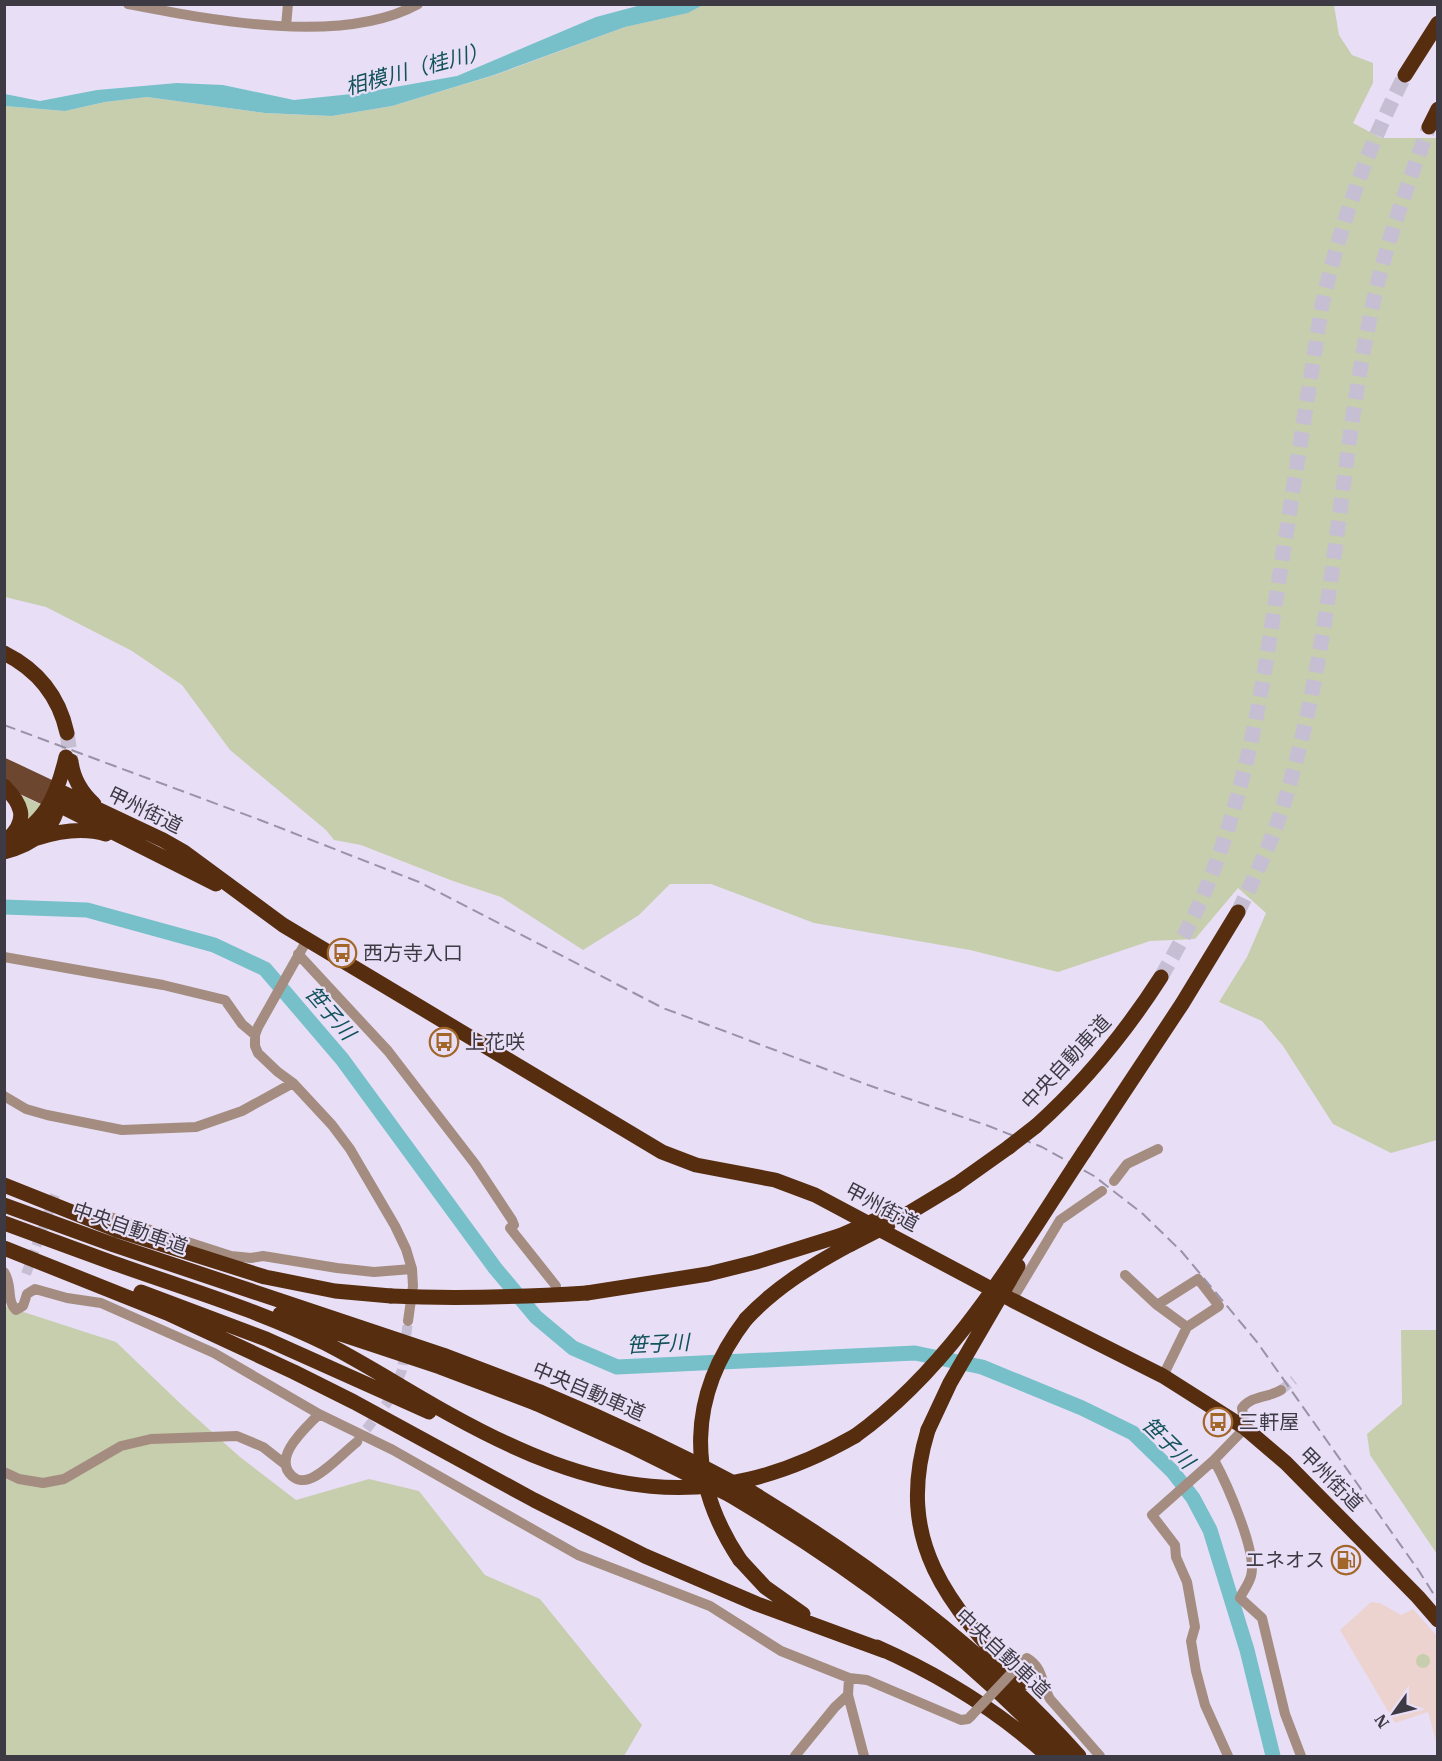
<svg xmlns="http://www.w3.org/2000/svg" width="1442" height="1761" font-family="'IBM Plex Serif','Noto Sans JP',serif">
<rect width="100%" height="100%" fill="#e8dff7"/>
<path fill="#edd3cf" d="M1371,1602L1380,1603L1401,1615L1413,1609L1437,1636V1745L1428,1712L1395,1723L1340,1630Z"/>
<path fill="#c7cead" d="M703,5H1334L1339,35L1352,55L1373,63V83L1353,123L1381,138H1437V1140L1391,1153L1333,1124L1283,1046L1262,1021L1219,1002L1247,957L1266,913L1238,888L1195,939L1150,941L1058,972L970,950L814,923L711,884H670L639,915L583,950L501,897L453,881L361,845L334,840L326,830L230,750L182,685L132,651L46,607L5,597V106L65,111L105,102L147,97L265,113L332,116L392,106L495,75L625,27L687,13Z
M21,795L44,806L25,828V805Z
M5,1306L116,1342L183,1406L240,1457L296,1500L369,1479L419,1491L485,1575L540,1599L642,1725L624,1756H5Z
M1401,1330H1437V1554L1370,1455L1367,1434L1402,1404Z
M1416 1661a7 7 0 1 1 14 0a7 7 0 1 1-14 0Z"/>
<path fill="#77c0c9" d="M641,5H703L688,13L625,27L494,75L392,106L332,116L265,113L147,97L105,102L65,111L5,106V94L40,101L97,90L177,83L223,85L294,100L361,93L457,76L596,17Z"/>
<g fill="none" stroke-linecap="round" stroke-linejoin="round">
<path stroke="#77c0c9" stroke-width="15" d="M4,907L87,910L214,945L265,969L342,1059L495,1268L536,1317L573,1348L617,1367L915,1353L982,1367L1082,1408L1133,1433L1173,1472L1193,1498L1210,1530L1247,1650L1273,1756"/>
<path stroke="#c6bed3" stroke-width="10" stroke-dasharray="10 5" stroke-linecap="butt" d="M26,1274L55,1195
M1281,1390L1294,1380
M357,1441L391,1398L402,1370L408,1321"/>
<path stroke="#c6bed3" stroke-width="15" stroke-dasharray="15 8" stroke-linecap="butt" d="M67,733L71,761
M1238,912C1252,882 1267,852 1278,821C1333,660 1336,487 1369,322C1382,255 1405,191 1429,127
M1161,977C1176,951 1191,924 1203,896C1233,825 1251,751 1264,675L1322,305C1341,222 1366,151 1405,75"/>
<path stroke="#a48d80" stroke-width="10" d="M128,4C211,20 342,46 418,4
M286,26L288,4
M307,940L258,1027L255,1035V1046L258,1053L278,1072L293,1083L332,1125L350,1149L395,1226L406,1249L412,1269L413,1286L408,1321
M298,954L388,1051L475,1164L512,1220L514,1225L510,1228L556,1286
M4,957L163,985L225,1000L242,1024L255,1035
M4,1096L26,1109L47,1115L122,1130L196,1127L242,1111L293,1083
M1114,1181L1127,1164L1158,1149
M107,1216L231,1256L251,1258L263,1256L337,1268L374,1272L412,1269
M4,1272C13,1285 6,1301 16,1310L23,1306L27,1294L35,1289L67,1298L101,1303L214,1353L319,1414
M1125,1275L1157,1305L1187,1327L1163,1376
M1012,1300L1060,1220L1102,1191
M1157,1305L1198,1279L1219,1306L1187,1327
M357,1442C344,1452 324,1474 309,1479C303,1481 296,1480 292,1476C271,1457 307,1427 319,1414L393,1450L578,1555L710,1606L781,1651L849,1678L867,1680L961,1720L968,1719L971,1716
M1214,1460C1226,1482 1258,1553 1251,1576C1249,1584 1243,1591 1240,1598L1262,1618L1285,1714L1301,1756
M4,1472L19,1479L43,1483L64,1479L121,1446L151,1439L208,1437L237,1436L263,1447L286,1465
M1022,1662L1027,1658C1044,1668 1041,1684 1050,1699L1100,1756
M849,1678L848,1695L864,1756
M795,1756L835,1707L848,1695
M1228,1756L1205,1705L1196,1671L1191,1641L1195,1627L1187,1582L1176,1557L1175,1545L1152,1515L1214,1460L1245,1428L1242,1408C1252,1395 1268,1398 1281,1390"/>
<path stroke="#6c462f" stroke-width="14" d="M4,765L57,790
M4,779L51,801"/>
<path stroke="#572d10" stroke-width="15" d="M1405,75L1438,23
M1429,127L1438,109
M4,653C38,670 59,696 67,733
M71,761C73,779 81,792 94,804
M4,786C21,803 29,819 9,838
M57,790L163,840L184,852L283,925L662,1152L696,1165L775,1180L815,1195L1012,1300L1163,1376L1245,1428L1286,1463L1418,1597L1438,1620
M51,801L216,884
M37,838C59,831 83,827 106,834
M4,841C45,827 57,795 66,757
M4,852C32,845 59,828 58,797
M1036,1126C1085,1082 1125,1033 1161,977
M1084,1152L1182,1004L1238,912
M4,1185L117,1230L265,1277L335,1291L391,1296
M4,1205L114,1245L443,1355L540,1392
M904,1216L957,1184L1009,1147
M4,1223L116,1264
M4,1248L167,1313L294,1372L354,1402L534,1500L645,1556L757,1604L885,1651
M108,1261C180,1287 256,1309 325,1343C368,1365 409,1392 451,1415C592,1493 708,1520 855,1436
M141,1292L266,1339L429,1412
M587,1293L708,1274L756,1262L839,1236
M280,1314L440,1367L535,1403
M746,1319C776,1287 812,1265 851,1244
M928,1430C893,1544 950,1605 1022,1684
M751,1492C872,1565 984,1650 1079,1756
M730,1495C852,1568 966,1651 1062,1756
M740,1560L765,1587L803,1614
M877,1647C940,1675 996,1709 1048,1756"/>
<path stroke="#9a93a5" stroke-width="2" stroke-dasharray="12 6" stroke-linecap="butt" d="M4,725L260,820L419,882L663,1008L868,1085L986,1125L1042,1147L1094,1176L1143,1214L1182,1252L1257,1342L1419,1571L1438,1601"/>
<path stroke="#a48d80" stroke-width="10" d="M971,1716L1022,1662"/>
<path stroke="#572d10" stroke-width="15" d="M1009,1147L1036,1126
M839,1236L896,1211
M851,1244L888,1225
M391,1296C456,1299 521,1297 587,1293
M540,1392C612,1422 682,1455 751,1492
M535,1403L633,1447L730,1495
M928,1430L950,1383L1018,1266
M855,1436C955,1364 1017,1253 1084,1152
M740,1560C686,1479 687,1396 746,1319"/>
</g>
<defs>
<g id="bus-ring" transform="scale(1.5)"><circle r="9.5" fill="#e8dff7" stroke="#a26628" stroke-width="1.5"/><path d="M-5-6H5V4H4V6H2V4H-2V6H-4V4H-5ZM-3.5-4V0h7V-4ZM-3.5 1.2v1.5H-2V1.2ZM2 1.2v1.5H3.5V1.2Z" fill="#a26628"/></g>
<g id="fuel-ring" transform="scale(1.5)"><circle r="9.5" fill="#e8dff7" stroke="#a26628" stroke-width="1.5"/><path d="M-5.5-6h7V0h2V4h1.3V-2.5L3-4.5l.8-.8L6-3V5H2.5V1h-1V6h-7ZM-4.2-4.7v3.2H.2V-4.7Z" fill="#a26628"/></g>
</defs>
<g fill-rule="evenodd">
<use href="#bus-ring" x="342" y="953"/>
<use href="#bus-ring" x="444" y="1042"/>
<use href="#bus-ring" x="1218" y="1422"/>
<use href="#fuel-ring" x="1346" y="1560"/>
</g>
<g text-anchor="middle" stroke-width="4.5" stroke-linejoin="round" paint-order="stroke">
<g font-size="20" fill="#3e3a44" stroke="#e8dff7">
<text transform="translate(145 810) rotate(26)" y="7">甲州街道</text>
<text transform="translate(1066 1062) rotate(-47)" y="7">中央自動車道</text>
<text transform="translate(882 1207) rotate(28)" y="7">甲州街道</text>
<text transform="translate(130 1228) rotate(19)" y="7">中央自動車道</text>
<text transform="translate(589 1391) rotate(23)" y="7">中央自動車道</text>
<text transform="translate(1331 1479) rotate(45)" y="7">甲州街道</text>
<text transform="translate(1003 1653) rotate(43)" y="7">中央自動車道</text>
</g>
<g font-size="20" fill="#3e3a44" stroke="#e8dff7" text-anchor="start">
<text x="363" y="960">西方寺入口</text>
<text x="465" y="1049">上花咲</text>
<text x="1239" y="1429">三軒屋</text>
<text x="1325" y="1567" text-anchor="end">エネオス</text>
</g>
<g font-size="21" font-style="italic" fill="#12525a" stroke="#e8dff7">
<text transform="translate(417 69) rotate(-15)" y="7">相模川（桂川）</text>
<text transform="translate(330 1013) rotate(49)" y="7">笹子川</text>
<text transform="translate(658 1344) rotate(-3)" y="7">笹子川</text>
<text transform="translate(1168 1443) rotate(45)" y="7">笹子川</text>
</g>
</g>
<rect width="1442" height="1761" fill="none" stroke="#3e3a44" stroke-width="12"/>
<g transform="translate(1394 1713) rotate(236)" stroke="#e8dff7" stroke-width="4.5" paint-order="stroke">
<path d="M0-4.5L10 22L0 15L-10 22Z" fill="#3e3a44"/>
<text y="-9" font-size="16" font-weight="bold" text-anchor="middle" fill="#3e3a44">N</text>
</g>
</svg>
